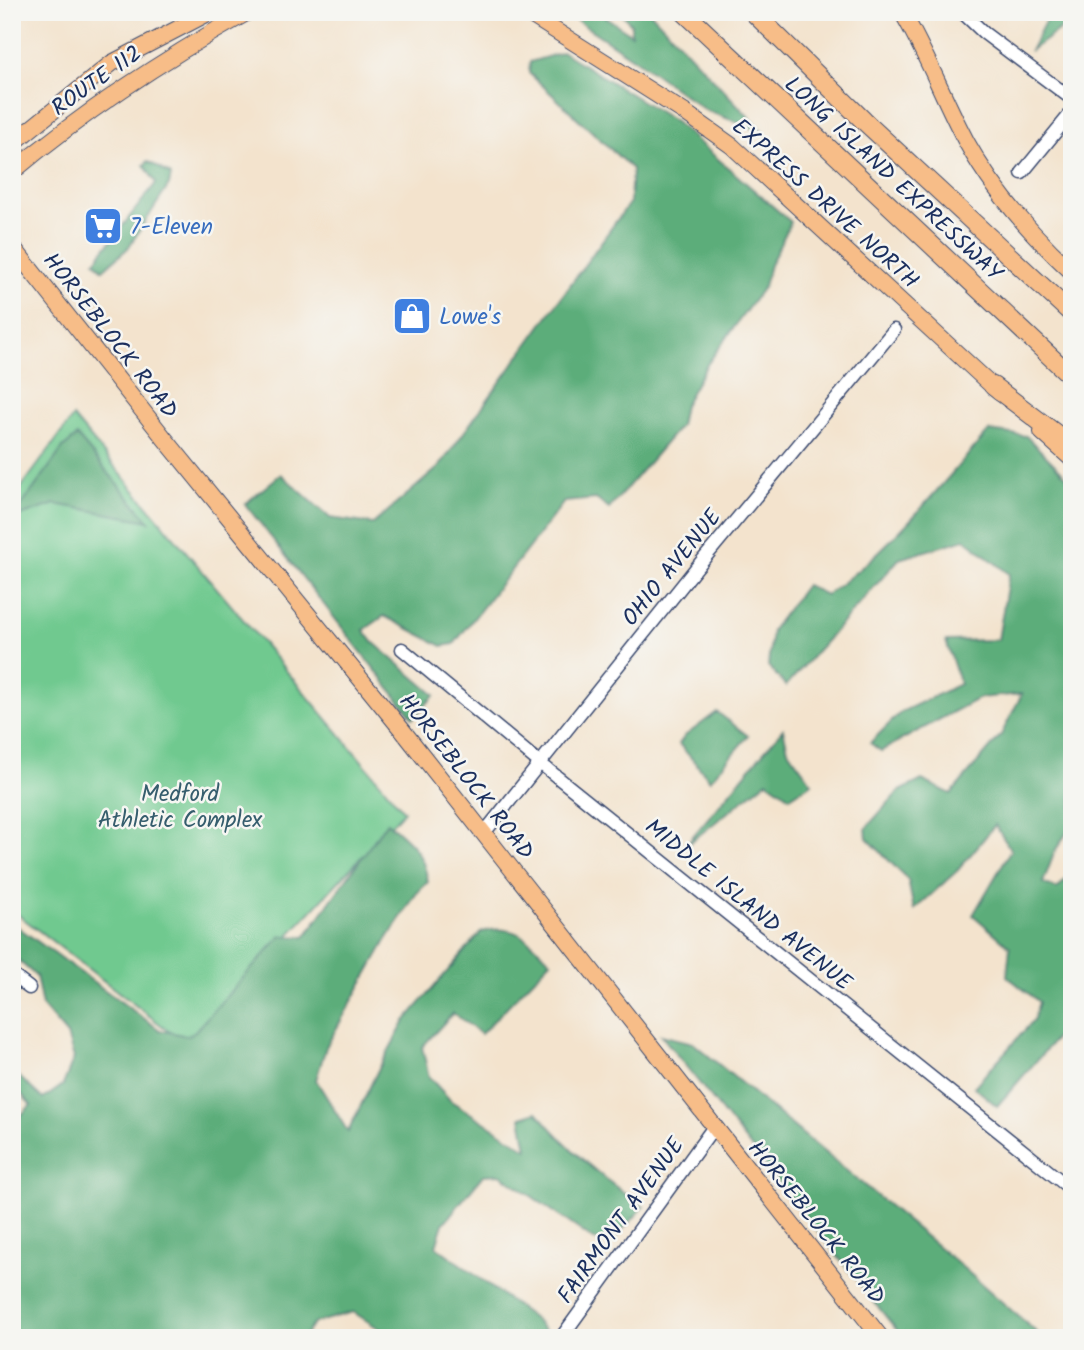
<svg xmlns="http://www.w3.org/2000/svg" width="1084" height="1350" font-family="Kalam,sans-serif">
<rect width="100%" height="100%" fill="#f6f6f2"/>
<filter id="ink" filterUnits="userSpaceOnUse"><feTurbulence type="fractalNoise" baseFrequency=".0143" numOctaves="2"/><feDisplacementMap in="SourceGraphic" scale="14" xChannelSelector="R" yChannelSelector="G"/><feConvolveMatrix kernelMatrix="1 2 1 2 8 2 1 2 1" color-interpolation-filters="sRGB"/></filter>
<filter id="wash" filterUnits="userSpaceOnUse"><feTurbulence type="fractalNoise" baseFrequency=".00686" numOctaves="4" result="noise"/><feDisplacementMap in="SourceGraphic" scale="28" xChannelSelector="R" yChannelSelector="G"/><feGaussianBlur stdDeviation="1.57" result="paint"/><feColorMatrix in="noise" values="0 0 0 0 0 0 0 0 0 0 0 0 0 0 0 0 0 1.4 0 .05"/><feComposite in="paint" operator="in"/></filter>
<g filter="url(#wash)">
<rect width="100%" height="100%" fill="#f3e3cd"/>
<path fill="#70c98f" stroke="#467c76" stroke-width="2" d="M73,417L404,811L187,1045L12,910V500Z"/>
<path fill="#5cad7a" stroke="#3c6e6c" stroke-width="2" d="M564,12H598L631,34V24L621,12H650L763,132L705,110L639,62Z
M1050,12H1072V21L1030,51Z
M563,52L674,121L791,222L770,265L764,286L706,366L684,405L680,426L609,509L596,499L564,502L454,644L442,646L384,616L364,630L374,643L435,695L413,718L245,504L281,474L330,518L373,524L439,467L630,202L632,169L529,73L530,62Z
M148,161L171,175L169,185L128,248L103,270L95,261L156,183L144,165Z
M989,431L1026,436L1072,482V825L1055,851L1043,883L1057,889L1072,873V1020L997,1106L974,1087L1033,1021L1039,1002L1007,976L1010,947L973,915L1011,850L995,825L958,870L914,910L908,880L867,838L866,828L898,792L922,780L951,794L1001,735L1022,694L979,698L881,751L870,743L901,712L960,684L946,641L998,640L1009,574L965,539L899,559L786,686L768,666L772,630L806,585L826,595C890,551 938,488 989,431Z
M77,436L149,521L55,504L12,519L63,448Z
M717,712L748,736L710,780L679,744L685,736Z
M783,729L788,750L812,783L790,797L767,781L683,848Z
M387,822C410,842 423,850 428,882L416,894L386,941L326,1047L316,1080L348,1132L378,1070L405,1021L481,932C515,923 528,939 551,961L481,1034L453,1013L422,1047L429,1077L451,1101L527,1149L521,1117L537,1112C572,1153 600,1177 644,1207L611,1242L594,1240L500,1174L483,1175L443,1224L436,1246L534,1319L550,1336L548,1338H384L383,1331L353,1312L314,1323L303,1338H12V1124L31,1105L12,1084V1070L43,1099L63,1085L74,1058L67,1035L42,1006L36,976L12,955V923L160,1030L187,1036L195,1031L281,936L305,937Z
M661,1035L693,1043L961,1266L1043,1338H903Z"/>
</g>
<g filter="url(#ink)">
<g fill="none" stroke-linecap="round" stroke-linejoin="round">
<g stroke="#3b4a6f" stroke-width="15">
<path id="minor" d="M962,12L984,33L1072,99
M1022,173L1072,112
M402,649L541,764L1072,1190
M484,833L697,567L894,330
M12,975L29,988
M561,1338L713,1128"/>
</g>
<g stroke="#3b4a6f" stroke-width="18">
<path id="major" d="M526,12L687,114L732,146L1000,393
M902,12C927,54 944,100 967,143C994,192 1031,234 1072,272
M12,144L112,63L210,12
M12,172C85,111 164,59 248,12
M12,246L165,439L403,731L881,1338
M1042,432L1072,459"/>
</g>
<g stroke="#3b4a6f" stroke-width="20">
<path id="highway" d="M684,12L1072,377
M753,12L864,121L1072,314
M993,386L1072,446"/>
</g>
<use href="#minor" stroke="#fff" stroke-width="12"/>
<use href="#major" stroke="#f7bd88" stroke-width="16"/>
<use href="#highway" stroke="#f7bd88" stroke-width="18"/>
</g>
</g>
<defs>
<g id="supermarket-square" transform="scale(2.0125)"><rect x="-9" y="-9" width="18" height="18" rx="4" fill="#3f7fe0" stroke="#f6f6f2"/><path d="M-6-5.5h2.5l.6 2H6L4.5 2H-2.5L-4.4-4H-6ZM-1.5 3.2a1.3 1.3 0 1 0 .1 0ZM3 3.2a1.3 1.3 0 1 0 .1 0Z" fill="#fff"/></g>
<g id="shop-square" transform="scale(2.0125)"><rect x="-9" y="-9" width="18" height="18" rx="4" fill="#3f7fe0" stroke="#f6f6f2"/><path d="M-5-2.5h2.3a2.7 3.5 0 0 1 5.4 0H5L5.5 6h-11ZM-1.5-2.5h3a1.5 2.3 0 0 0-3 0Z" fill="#fff"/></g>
</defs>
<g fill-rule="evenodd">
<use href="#supermarket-square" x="103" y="226"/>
<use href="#shop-square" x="412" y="316"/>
</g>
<g text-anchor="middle" stroke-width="5" stroke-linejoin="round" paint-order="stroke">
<g font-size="23" fill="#1b2f5e" stroke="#f6f6f2">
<text transform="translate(96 80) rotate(-35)" y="8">ROUTE 112</text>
<text transform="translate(894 178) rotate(43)" y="8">LONG ISLAND EXPRESSWAY</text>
<text transform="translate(826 203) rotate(42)" y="8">EXPRESS DRIVE NORTH</text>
<text transform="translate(111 335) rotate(52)" y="8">HORSEBLOCK ROAD</text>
<text transform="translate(671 567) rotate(-51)" y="8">OHIO AVENUE</text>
<text transform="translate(467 776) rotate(52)" y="8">HORSEBLOCK ROAD</text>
<text transform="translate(749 904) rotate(39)" y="8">MIDDLE ISLAND AVENUE</text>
<text transform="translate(620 1220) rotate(-54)" y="8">FAIRMONT AVENUE</text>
<text transform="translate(817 1222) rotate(51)" y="8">HORSEBLOCK ROAD</text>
</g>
<g font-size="23" fill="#366cbe" stroke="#f6f6f2" text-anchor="start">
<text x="130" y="234">7-Eleven</text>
<text x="439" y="324">Lowe's</text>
</g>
<g font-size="23" fill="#355d6d" stroke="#f6f6f2">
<text x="180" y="801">Medford<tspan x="180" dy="26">Athletic Complex</tspan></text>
</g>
</g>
<rect width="1084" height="1350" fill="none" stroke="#f6f6f2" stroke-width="42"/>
</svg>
